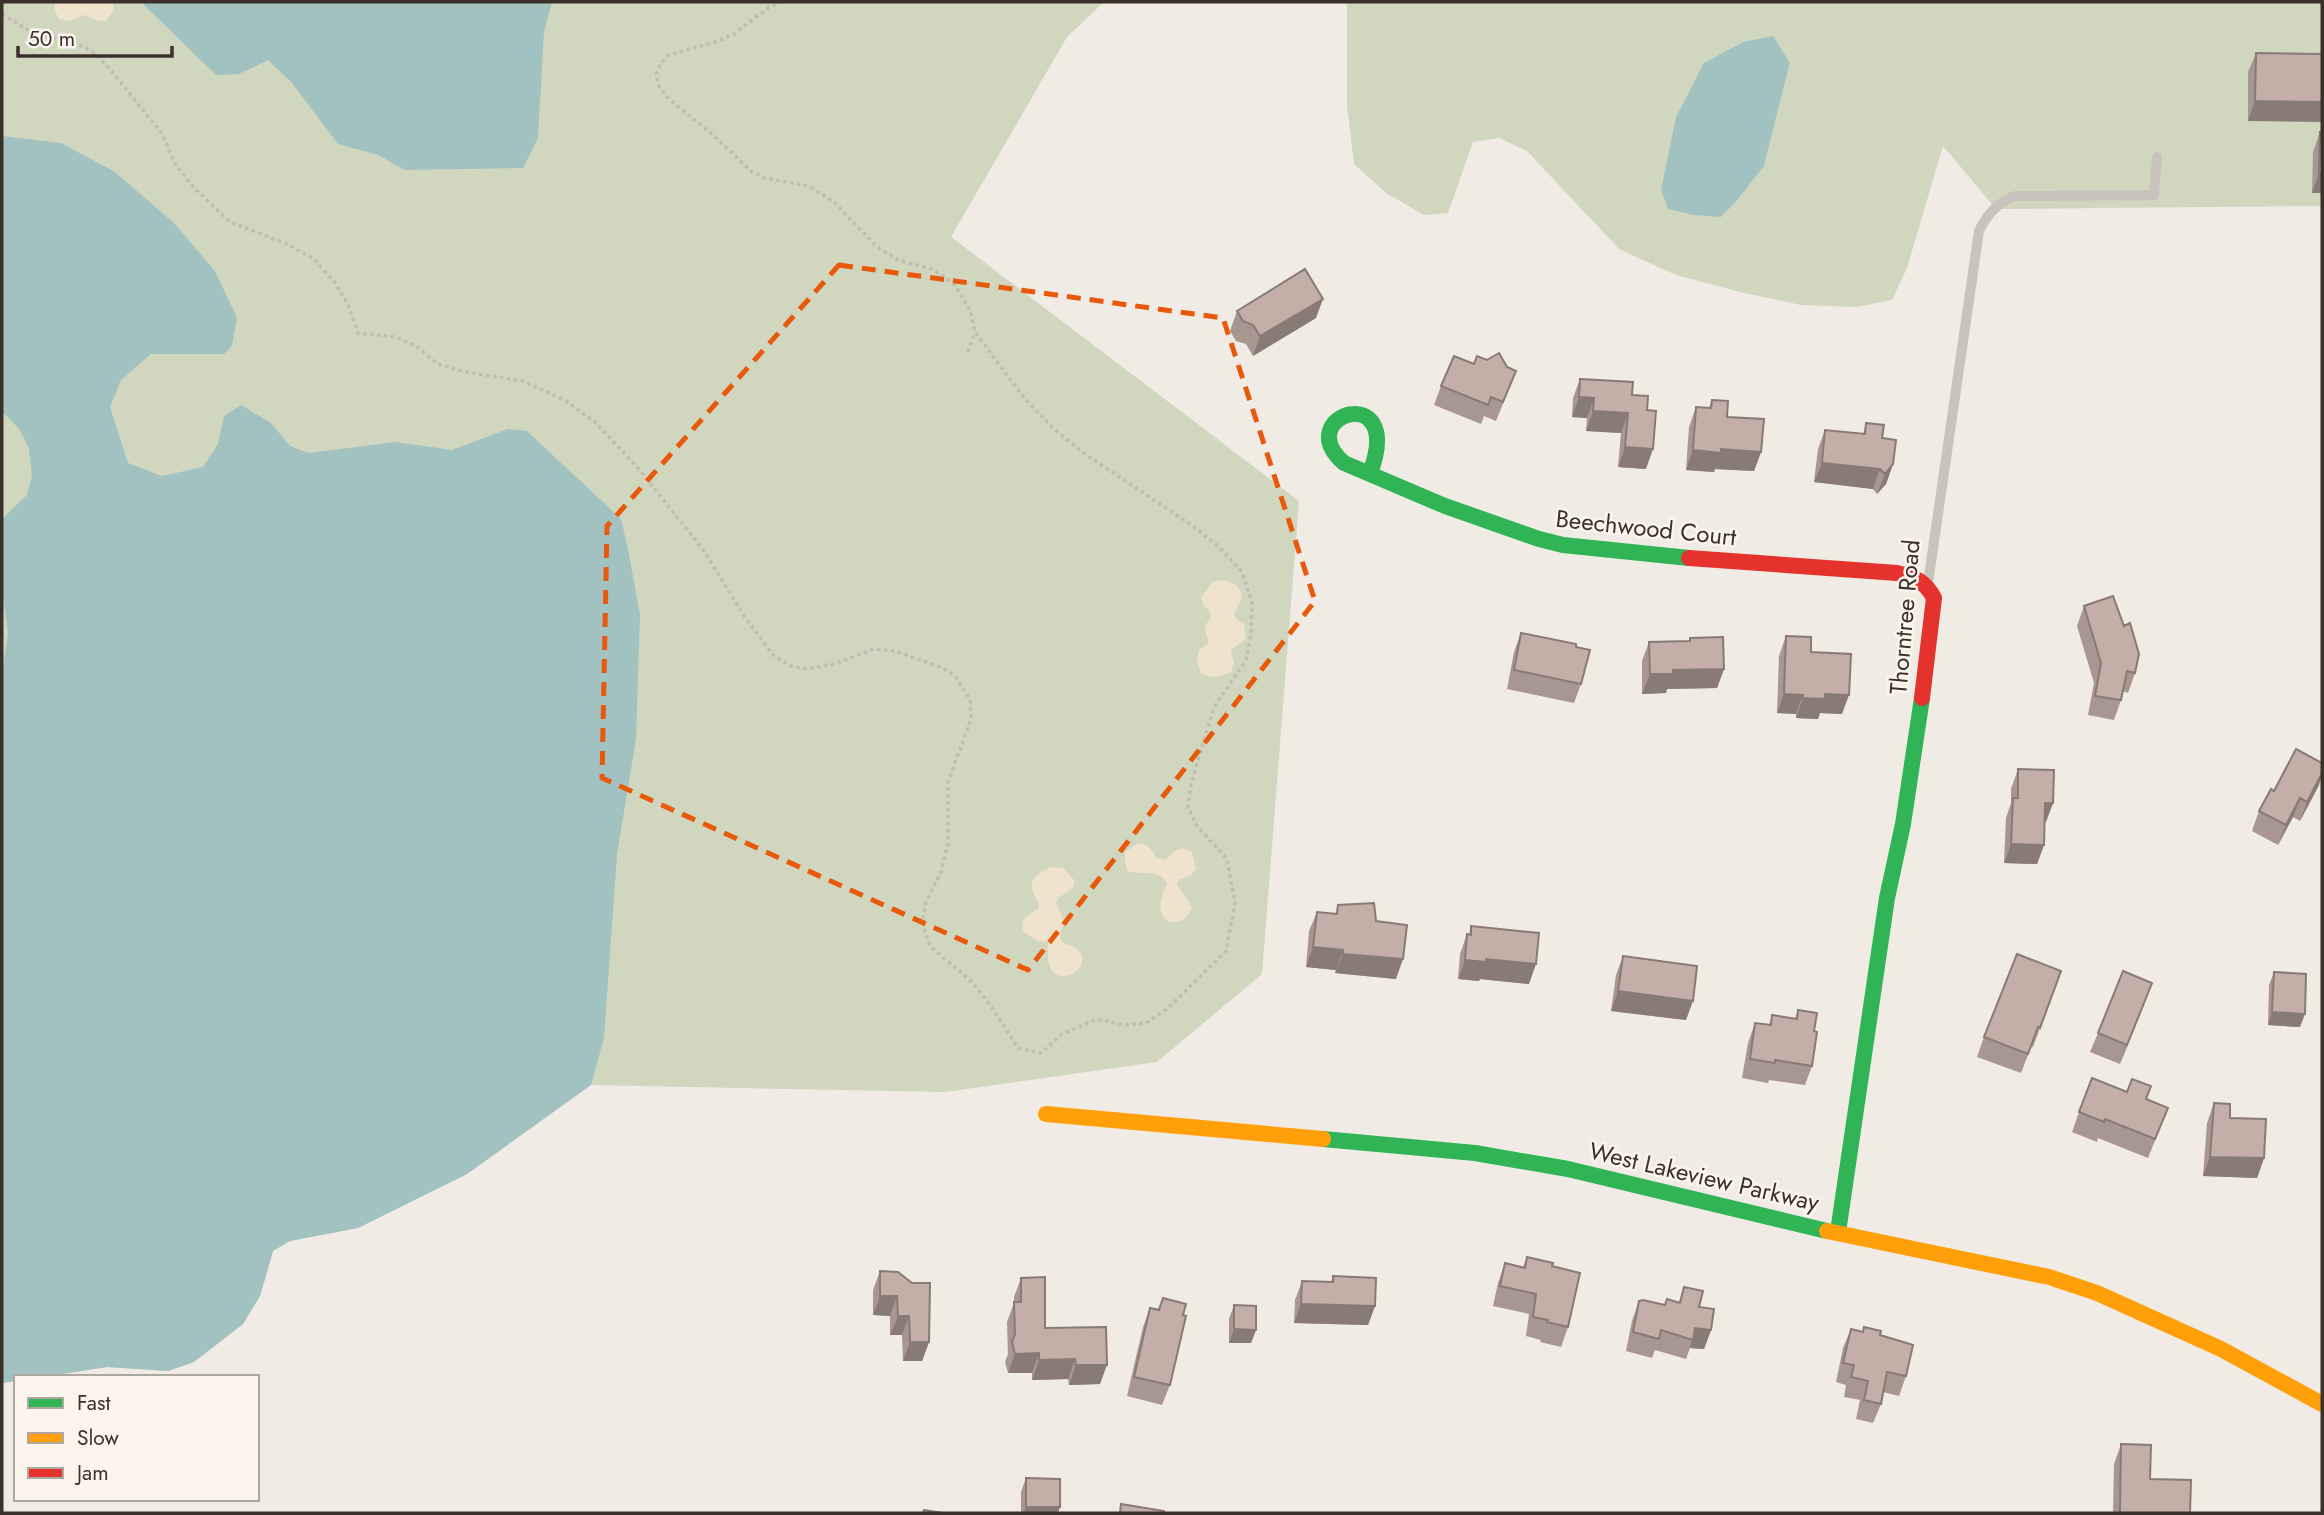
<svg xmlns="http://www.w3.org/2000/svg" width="2324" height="1515" font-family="Jost,sans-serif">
<rect width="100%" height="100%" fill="#f0ebe5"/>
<path fill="#d1d6bf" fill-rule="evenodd" d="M2,2H1104L1067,37L951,237L1299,501L1262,974L1157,1062L945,1092L591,1085L467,1174L358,1228L290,1241L273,1251L260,1296L243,1324L194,1362L168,1371L107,1367L43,1377H16V1381L2,1383Z
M1347,2H2322V206L1996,209L1943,146L1907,268L1892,300L1856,307L1801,305L1740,292L1676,275L1619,249L1527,151L1499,138L1473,142L1448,213L1424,215L1386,193L1354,164L1347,106ZM1790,63L1764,166L1736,202L1721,217Z"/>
<path fill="#efe3cc" d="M55,2H113L114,10L106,21L96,20L84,15L69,21L59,19L54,9Z
M1222,580C1235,583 1240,585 1242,598L1234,613L1236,619L1244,624L1246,639L1232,649L1231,654L1234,662L1231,672C1220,677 1212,679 1201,673L1197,662L1199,650L1208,644L1209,640C1203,629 1205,626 1211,616L1209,610L1203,606L1201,597L1213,582Z
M1138,843C1148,844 1152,850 1157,858L1165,860L1175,851L1184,848L1192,852L1196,869L1190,876L1180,879L1177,884C1181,894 1189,898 1192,908C1187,919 1181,923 1168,922C1155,909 1161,898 1167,883C1159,868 1142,876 1128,871L1125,863V852Z
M1052,867L1063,868L1075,881L1073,888L1058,898L1056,904L1064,920L1060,937L1062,942C1066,944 1073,946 1077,949C1097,967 1056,991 1049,964C1047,957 1048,949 1048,942L1038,941L1022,931L1023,919L1039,908C1040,900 1035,900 1033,892C1028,878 1040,871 1052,867Z"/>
<path fill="#a1c2c1" d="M143,2H552L544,32L538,138L523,168L405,170L378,155L338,144L292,83L268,60L239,74L216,75L144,5Z
M1773,36L1790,63L1764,166L1736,202L1721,217L1694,215L1668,209L1661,190L1676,117L1704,63L1743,42Z
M2,136L61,143L115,172L175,224L215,271L237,318L232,346L224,354H151L121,380L110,407L128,463L162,476L203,467L218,444L224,416L241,405L271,423L290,446L309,453L395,442L452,450L508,429L527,431L621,519L628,549L640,615L636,739L617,854L604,1038L591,1085L467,1174L358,1228L290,1241L273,1251L260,1296L243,1324L194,1362L168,1371L107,1367L43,1377H16V1381L2,1383V673L8,634L2,588V519L27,495L32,476L29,448L19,429L2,411Z"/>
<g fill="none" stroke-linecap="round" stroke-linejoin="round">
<path stroke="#c2bbb6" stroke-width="3.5" stroke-dasharray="3.5 3.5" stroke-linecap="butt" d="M2,14L33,33L79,45L92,51L110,69L163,135L174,162L193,187L230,222L285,243L314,259L336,284L348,305L358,333L396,337L416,346L438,364L466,372L523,381L566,401L595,422L638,468L704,551L745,617L773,655L791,666L807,669L834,664L874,649L895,651L943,668L955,676L970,699L971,719L948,782V843L941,872L926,902L922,923L930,946L973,983L993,1009L1018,1048L1041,1053L1062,1034L1097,1019L1125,1025L1146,1023L1167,1009L1226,951L1235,903L1227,859L1197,826L1188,807L1191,784L1214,707L1246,660L1251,634L1252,602L1242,572L1218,546L1190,524L1082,452L1054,429L1025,399L975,332L970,310L955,285L932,269L898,260L877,247L834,202L808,186L765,178L751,171L712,134L669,99L659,86L656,74L661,63L669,55L715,42L734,34L768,8L781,2
M968,352L975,332"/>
<path stroke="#c9c3be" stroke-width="10" d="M1928,583L1979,231C1987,214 1998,202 2015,196L2154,195L2157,157"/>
<path stroke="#30b455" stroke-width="16" d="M1370,473C1406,378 1289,415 1344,463L1445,506L1539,539L1563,545L1689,558
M1323,1139L1475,1153L1568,1169L1827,1231
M1838,1232L1887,898L1903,824L1922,698"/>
<path stroke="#ff9f0a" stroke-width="16" d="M1046,1114L1323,1139
M1827,1231L2049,1277L2097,1293L2221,1349L2322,1404"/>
<path stroke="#e5322d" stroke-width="16" d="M1689,558L1897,573C1915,577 1925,581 1934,598L1922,698"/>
</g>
<path fill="#a89690" d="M2256,53L2322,54L2248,121V72Z
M2320,132L2322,193H2312L2313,152Z
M1237,311L1316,318L1253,356L1246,344L1236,341L1230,331Z
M1474,364L1507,367L1516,371L1496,421L1484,416L1481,424L1434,405L1441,386Z
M1580,379L1632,395L1646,469L1618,467L1621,433L1586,431L1587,418L1572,417L1573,398Z
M1712,400L1761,452L1754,471L1715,469L1714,472L1686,470L1689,427L1696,407L1709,408Z
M1866,423L1882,438L1893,464L1886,484L1877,494L1873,489L1814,482L1818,449L1825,430L1863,434Z
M2084,606L2135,673L2128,693L2123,691L2121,700L2114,720L2088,715L2094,683L2077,626Z
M1521,633L1576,647L1581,684L1574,703L1507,689L1514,652Z
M1786,636L1811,652L1842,714L1820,713L1818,719L1796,718V714L1777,713L1779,656Z
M1690,638L1724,669L1717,688L1667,689L1666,693L1642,694V661L1649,642L1689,641Z
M2018,769L2053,803L2045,822L2044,845L2037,864L2004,863L2006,818L2011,803V789Z
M2319,785L2300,821L2293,817L2278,845L2252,831L2259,811L2274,791Z
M1338,905L1376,921L1396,979L1335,973L1336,970L1306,967L1309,931L1317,912L1335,914Z
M1471,926L1529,984L1480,979L1479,981L1458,979L1460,954L1467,934H1469Z
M1623,956L1686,1020L1611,1011L1616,975Z
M2061,971L2033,1047H2031L2021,1073L1977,1057L1984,1037Z
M2274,972L2300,1027L2268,1025L2269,985Z
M2145,1002L2120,1064L2090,1052L2098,1033Z
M1798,1010L1814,1031L1812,1066L1805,1085L1769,1080L1768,1083L1742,1078L1748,1043L1755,1023L1769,1025L1772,1015L1795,1019Z
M2146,1099L2168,1108L2148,1158L2098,1138L2097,1142L2072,1132L2079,1112Z
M2214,1103L2230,1118L2264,1158L2257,1178L2203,1176L2207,1123Z
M1527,1257L1552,1266L1568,1327L1561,1347L1540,1342L1541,1340L1526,1336L1529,1314L1493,1306L1498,1283L1505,1263L1523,1267Z
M880,1271L929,1342L922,1361H903L902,1335H890V1316L873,1315V1290Z
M1333,1276L1375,1306L1368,1325L1294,1323L1295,1300L1302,1281L1331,1282Z
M1021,1278L1045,1328L1100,1384L1069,1385L1068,1379L1032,1380V1373H1008L1005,1362L1008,1354L1007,1322L1014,1303V1297Z
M1684,1287L1699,1307L1711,1330L1704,1349L1690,1348L1686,1359L1655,1350L1652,1358L1626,1351L1632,1321L1639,1301L1665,1305L1667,1299L1679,1302Z
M1163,1298L1183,1315L1170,1385L1162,1405L1127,1396L1143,1327L1150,1308L1158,1309Z
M1234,1305L1256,1330L1251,1343H1229V1319Z
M1864,1327L1880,1335L1906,1376L1899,1396L1883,1392L1881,1404L1873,1423L1856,1419L1860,1400L1844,1397L1846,1385L1836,1382L1843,1348L1851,1329L1863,1332Z
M2121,1444L2150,1479L2190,1513H2113L2114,1464Z
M1026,1478L1058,1513H1021V1492Z"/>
<path fill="#887a75" d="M2255,101L2322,102V122L2248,121Z
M2319,173H2322V193H2312Z
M1323,299L1316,318L1253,356L1260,336Z
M1579,397L1594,398L1587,418L1572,417Z
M1593,411L1628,413L1621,433L1586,431Z
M1625,447L1653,449L1646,469L1618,467Z
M1721,449L1761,452L1754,471L1715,469L1714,472L1686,470L1693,450Z
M1822,463L1880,469L1873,489L1814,482Z
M1893,464L1886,484L1877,494L1885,474Z
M1724,669L1717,688L1667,689L1666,693L1642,694L1650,674L1673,670Z
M1784,694L1803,695L1796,714L1777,713Z
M1825,694L1849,695L1842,714L1820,713L1818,719L1796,718L1803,698Z
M2322,773V776L2319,785L2300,821L2307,802Z
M2300,798L2293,817L2278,845L2286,825Z
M2045,803H2053L2046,822H2038Z
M2011,844L2044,845L2037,864L2004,863Z
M1313,947L1343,950L1336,970L1306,967Z
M1343,954L1403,959L1396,979L1335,973Z
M1486,959L1536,964L1529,984L1480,979L1479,981L1458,979L1465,960Z
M2152,983L2145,1002L2120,1064L2127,1045Z
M1618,991L1693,1001L1686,1020L1611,1011Z
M2272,1012L2305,1014L2300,1027L2268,1025Z
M2210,1157L2264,1158L2257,1178L2203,1176Z
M880,1296H897L890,1316L873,1315Z
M1301,1304L1375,1306L1368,1325L1294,1323Z
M898,1316H909L902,1335H890Z
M1695,1328L1711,1330L1704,1349L1690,1348Z
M1234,1329L1256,1330L1251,1343H1229Z
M910,1342H929L922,1361H903Z
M1039,1353L1032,1373H1008L1015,1354Z
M1075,1359L1068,1379L1032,1380L1039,1360Z
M1076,1365H1107L1100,1384L1069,1385Z
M1026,1507H1060L1058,1513H1023Z"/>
<path fill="#c3afa7" stroke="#887a75" stroke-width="2" d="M2256,53L2322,54V102L2255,101Z
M2320,132H2322V173H2319Z
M1305,269L1323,299L1260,336L1253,325L1243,321L1237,311Z
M1499,353L1507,367L1516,371L1503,402L1491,397L1488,405L1441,386L1454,356L1474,364L1477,356L1487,360Z
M1580,379L1633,382L1632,395L1648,396L1647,410L1656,411L1653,449L1625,447L1628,413L1593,411L1594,398L1579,397Z
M1712,400L1728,401L1727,417L1764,419L1761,452L1721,449V453L1693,450L1696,407L1711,408Z
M1866,423L1884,425L1882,438L1896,440L1893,464L1885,474L1880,469L1822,463L1825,430L1865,434Z
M2113,596L2124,626L2130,623L2139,654L2135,673L2127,671L2121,700L2095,696L2101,663L2084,606Z
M1521,633L1576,644V647L1590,650L1581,684L1514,670Z
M1786,636L1811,637V652L1851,654L1849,695L1825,694V699L1803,698V695L1784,694Z
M1723,637L1724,669L1673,670V674H1650L1649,642L1690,641V638Z
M2296,749L2322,763V773L2307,802L2300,798L2286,825L2259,811L2271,789L2274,791Z
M2018,769L2054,770L2053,803H2045L2044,845L2011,844L2013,798H2018Z
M1374,903L1376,921L1407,925L1403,959L1343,954V950L1313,947L1317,912L1337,914L1338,905Z
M1471,926L1539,933L1536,964L1486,959V962L1465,960L1467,934L1471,935Z
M2017,954L2061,971L2040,1028L2038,1027L2028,1054L1984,1037Z
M1623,956L1697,966L1693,1001L1618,991Z
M2123,971L2152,983L2127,1045L2098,1033Z
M2274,972L2306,974L2305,1014L2272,1012Z
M1798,1010L1817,1013L1814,1031L1817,1032L1812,1066L1775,1060V1063L1750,1059L1755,1023L1771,1025L1772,1015L1797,1019Z
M2092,1078L2127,1092L2132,1079L2151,1086L2146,1099L2168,1108L2155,1139L2105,1119L2104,1122L2079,1112Z
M2214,1103L2230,1104V1118L2266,1119L2264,1158L2210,1157Z
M1527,1257L1553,1263L1552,1266L1580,1273L1568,1327L1547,1322L1548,1320L1533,1317L1536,1294L1500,1286L1505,1263L1525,1268Z
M880,1271L898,1272L912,1283H930L929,1342H910L909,1316H898L897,1296H880Z
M1333,1276L1376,1278L1375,1306L1301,1304L1302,1281L1333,1282Z
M1045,1277V1328L1106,1327L1107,1365H1076L1075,1359L1039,1360V1353L1015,1354L1012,1342L1015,1334L1014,1302H1021V1278Z
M1684,1287L1703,1291L1699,1307L1714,1309L1711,1330L1695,1328L1693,1340L1661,1330L1659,1339L1633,1332L1639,1301L1643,1300L1665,1305L1667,1299L1680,1303Z
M1163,1298L1186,1304L1183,1315L1186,1316L1170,1385L1134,1377L1150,1308L1159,1310Z
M1234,1305L1256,1306V1330L1234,1329Z
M1864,1327L1881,1331L1880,1335L1913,1345L1906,1376L1887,1372L1881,1404L1864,1400L1868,1381L1851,1377L1854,1365L1843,1363L1851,1329L1863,1332Z
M2121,1444L2151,1445L2150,1479L2191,1480L2190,1513H2120Z
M1026,1478L1060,1479V1507H1026Z
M1121,1504L1164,1511V1513H1120Z
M924,1510L943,1513H923Z"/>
<path fill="none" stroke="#e8590c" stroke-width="5" stroke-dasharray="14 9" stroke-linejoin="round" d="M839,265L1223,318L1315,601L1028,970L602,778L607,526Z"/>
<g text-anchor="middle" stroke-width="5" stroke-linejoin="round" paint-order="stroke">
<g font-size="24" fill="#3b302b" stroke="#fbf5ee">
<text transform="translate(1646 528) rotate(6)" y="8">Beechwood Court</text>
<text transform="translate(1905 617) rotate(-85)" y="8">Thorntree Road</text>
<text transform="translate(1704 1177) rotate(13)" y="8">West Lakeview Parkway</text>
</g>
</g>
<rect width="2324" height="1515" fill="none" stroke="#3b302b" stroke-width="7"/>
<rect x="14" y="1375" width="245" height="126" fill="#fbf5ee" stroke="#aea6a0" stroke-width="2"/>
<rect x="28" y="1398" width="35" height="10" fill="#30b455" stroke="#aea6a0" stroke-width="2"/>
<text x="77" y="1410" font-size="21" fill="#3b302b">Fast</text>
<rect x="28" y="1433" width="35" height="10" fill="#ff9f0a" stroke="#aea6a0" stroke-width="2"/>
<text x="77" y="1445" font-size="21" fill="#3b302b">Slow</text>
<rect x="28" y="1468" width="35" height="10" fill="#e5322d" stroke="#aea6a0" stroke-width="2"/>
<text x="77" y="1480" font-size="21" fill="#3b302b">Jam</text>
<path d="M18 46v10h154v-10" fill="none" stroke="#3b302b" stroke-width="3.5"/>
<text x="28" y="46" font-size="21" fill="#3b302b" stroke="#fbf5ee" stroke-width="5" paint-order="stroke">50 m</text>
</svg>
